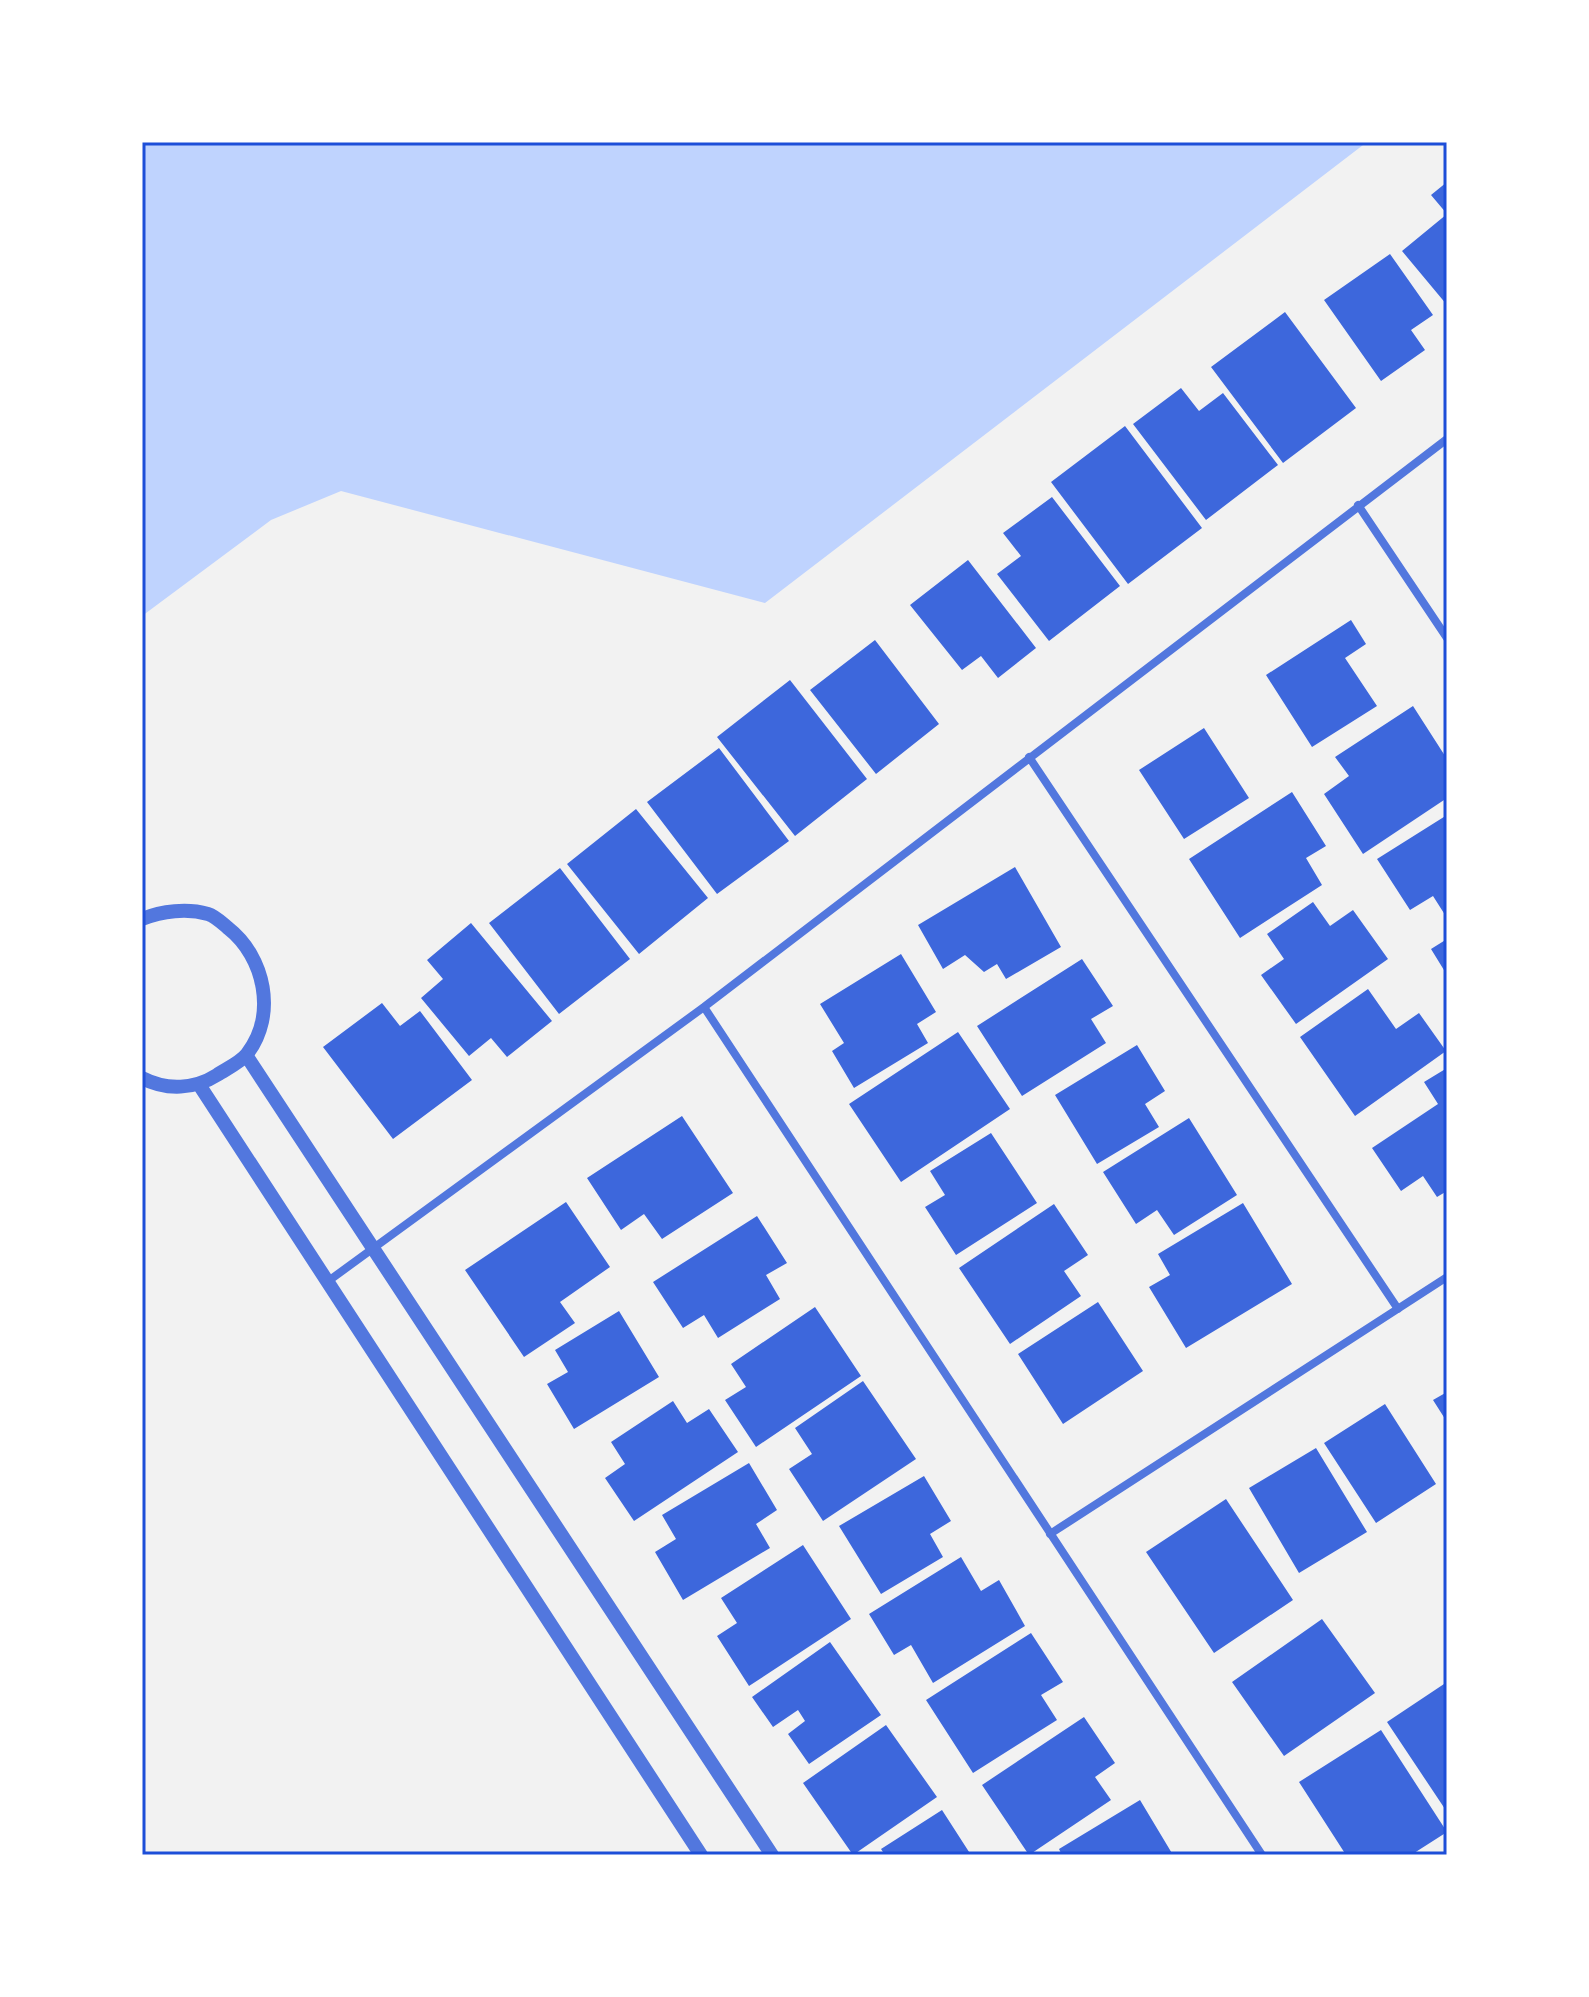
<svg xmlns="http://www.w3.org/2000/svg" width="1589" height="1997" font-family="'IBM Plex Serif',serif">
<rect width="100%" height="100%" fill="#f2f2f2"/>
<path fill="#bfd3fe" d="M142,142H1367L765,603L341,491L271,520L142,616Z"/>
<path fill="#3d67dc" d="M1447,182V214L1431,195Z
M1447,214V305L1402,251Z
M1390,254L1433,315L1411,330L1425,350L1381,381L1324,300Z
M1285,312L1356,408L1283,463L1211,367Z
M1181,388L1199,411L1223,393L1278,465L1206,520L1133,424Z
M1125,426L1202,528L1128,584L1051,482Z
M1052,497L1120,586L1049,641L997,574L1021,556L1003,533Z
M968,560L1036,648L998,678L981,656L962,670L910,605Z
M1351,620L1366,644L1345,658L1377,706L1312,747L1266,675Z
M875,640L939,724L876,774L810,690Z
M790,680L867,779L795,836L717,737Z
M1413,706L1447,759V798L1363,854L1324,794L1349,776L1335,757Z
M1204,728L1249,798L1184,839L1139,770Z
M719,748L789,841L717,894L647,802Z
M1292,792L1326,846L1306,858L1322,885L1240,938L1189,859Z
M636,809L708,898L639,954L567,864Z
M1447,815V918L1433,896L1410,910L1377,859Z
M1015,867L1061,947L1006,979L997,964L984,972L965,955L943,969L918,925Z
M560,868L630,959L559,1014L489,923Z
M1313,902L1330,926L1353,910L1388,959L1296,1024L1261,975L1284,959L1267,934Z
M471,923L552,1021L507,1057L491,1038L469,1056L421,998L443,979L427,960Z
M1447,939V975L1431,949Z
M901,954L936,1012L917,1024L928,1043L854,1088L832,1051L844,1043L820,1004Z
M1082,959L1113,1006L1091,1019L1106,1043L1022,1096L977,1026Z
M1368,989L1396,1029L1419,1013L1446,1051L1355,1116L1300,1037Z
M382,1003L400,1026L420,1011L472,1080L393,1139L323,1047Z
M958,1032L1010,1109L901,1182L849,1104Z
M1137,1045L1165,1091L1145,1104L1159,1127L1097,1164L1055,1095Z
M1447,1068V1191L1437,1197L1423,1176L1401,1191L1372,1148L1438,1104L1424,1082Z
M682,1116L733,1193L662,1239L644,1214L621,1230L587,1178Z
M1189,1118L1237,1195L1174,1235L1157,1210L1136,1224L1103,1172Z
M991,1133L1037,1203L956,1255L925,1207L945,1195L930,1171Z
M566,1202L610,1267L560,1302L575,1323L524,1357L465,1270Z
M1243,1203L1292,1284L1186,1348L1149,1287L1170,1275L1158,1254Z
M1054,1204L1088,1255L1064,1271L1081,1296L1010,1344L959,1268Z
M757,1216L787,1263L766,1275L780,1299L718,1338L704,1315L683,1328L653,1282Z
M1098,1302L1143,1371L1063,1424L1018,1354Z
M815,1307L861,1376L756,1447L725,1400L746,1387L731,1364Z
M619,1311L659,1377L574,1429L547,1384L568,1372L555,1350Z
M863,1381L916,1459L823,1521L789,1469L812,1454L795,1428Z
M1447,1392V1422L1433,1400Z
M673,1401L687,1423L709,1409L738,1452L634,1521L605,1478L625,1464L611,1442Z
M1385,1404L1436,1484L1376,1523L1324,1443Z
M1316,1448L1367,1532L1299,1573L1249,1488Z
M749,1463L777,1510L756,1524L770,1548L683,1600L655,1552L676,1539L662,1515Z
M924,1476L951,1521L930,1534L943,1557L881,1594L839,1526Z
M1226,1499L1293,1600L1214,1653L1146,1552Z
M803,1545L851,1619L749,1686L717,1636L737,1623L721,1598Z
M961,1557L981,1591L999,1580L1025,1626L933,1683L911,1645L894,1655L869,1614Z
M1322,1619L1375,1693L1284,1756L1232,1682Z
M1031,1633L1063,1682L1041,1695L1057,1720L973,1773L926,1700Z
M830,1642L881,1715L809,1764L788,1734L805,1721L798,1710L773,1727L752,1697Z
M1447,1682V1812L1387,1722Z
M1084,1717L1115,1763L1095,1777L1111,1800L1029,1855L982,1785Z
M886,1725L937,1797L853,1855L803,1783Z
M1381,1730L1447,1832L1411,1855H1346L1299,1782Z
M1140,1800L1173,1855H1062L1059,1849Z
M942,1810L971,1855H885L881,1849Z"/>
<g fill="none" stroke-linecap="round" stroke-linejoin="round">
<path stroke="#5277de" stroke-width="8" d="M1358,505L1447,638
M1029,757L1398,1309
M704,1007L1262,1855
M327,1282L704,1007L1447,439
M1050,1534L1447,1277"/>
<path stroke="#5277de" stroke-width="14" d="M142,919C162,911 187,908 208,914C215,916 222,923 228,928C265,957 277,1015 247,1054C241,1062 226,1069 217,1075C195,1089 167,1091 142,1078
M246,1055L772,1855
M200,1086L701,1855"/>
</g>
<rect width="1589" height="1997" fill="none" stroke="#ffffff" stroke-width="288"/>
<rect x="144" y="144" width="1301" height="1709" fill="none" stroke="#1d4ed8" stroke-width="3"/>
</svg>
